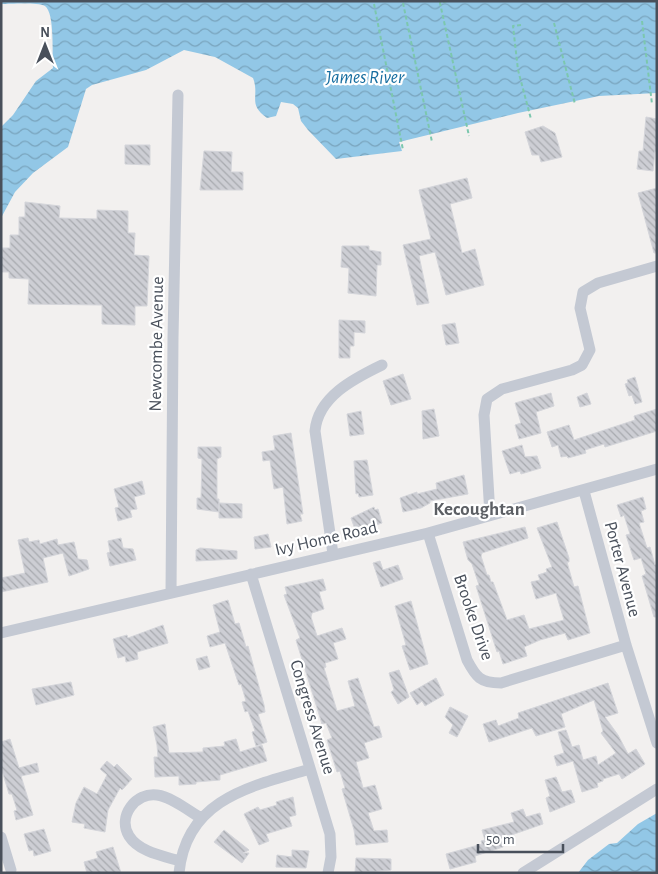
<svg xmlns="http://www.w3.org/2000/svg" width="658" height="874" font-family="'Alegreya Sans',sans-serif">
<defs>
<pattern id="water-waves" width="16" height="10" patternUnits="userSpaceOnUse" patternTransform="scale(1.25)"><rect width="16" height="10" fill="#92c7e6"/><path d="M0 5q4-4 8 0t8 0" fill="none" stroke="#79a4bd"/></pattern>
<pattern id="building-back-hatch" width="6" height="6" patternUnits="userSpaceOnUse" patternTransform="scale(1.25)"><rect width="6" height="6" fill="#cdced4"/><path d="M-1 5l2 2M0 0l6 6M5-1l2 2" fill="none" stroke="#a8aaaf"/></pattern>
</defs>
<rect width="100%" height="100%" fill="#f2f0ef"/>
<path fill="url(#water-waves)" d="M1,1H657V93L599,96L518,113L399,142L402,151L336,159L308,130L301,121L298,108L293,104L281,102L276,116L267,118C247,104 260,96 253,78L215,57L184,50L146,70L92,85L86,89L68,147L33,173L15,192L1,218V127L13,115L36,81L53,68C52,55 55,13 45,6C37,2 11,4 1,4Z
M657,813V873H578L588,860L609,844L617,843L638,824Z"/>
<path fill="url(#building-back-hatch)" stroke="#d4d5da" d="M646,117L657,119V152L655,151L653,171L637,169L639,151H643Z
M543,126L555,133L562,157L541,162L539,155H532L525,132Z
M125,145H150V165L125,164Z
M204,151L232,152L231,172H243V190H200Z
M467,178L472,198L450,204L462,253L475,249L484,285L446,295L435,252L419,256L429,303L417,305L403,245L431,239L419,190Z
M657,188V253H654L638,193Z
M25,202L60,206L59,218L97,219V210L128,211V233H135L134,255L149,256L147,306H135V325L102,324V305L28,304L29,279L9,278V272H1L2,248H10V235H19V217H25Z
M342,246H369V250L381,252V265H377L376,296L348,293L349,268L341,267Z
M339,320L365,321V333L354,332V346H350V358H339Z
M455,323L459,343L446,345L442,325Z
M403,374L411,399L391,405L383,381Z
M635,377L642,402L635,404L632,395L629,396L625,384L628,383L627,380Z
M551,393L554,406L536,412L541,433L519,439L515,425L521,423L515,403Z
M587,393L591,404L580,407L577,397Z
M434,409L439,436L423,439L422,411Z
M657,409V431L605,447L604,444L585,450L586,453L568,458L567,456L561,457L558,445L552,447L547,432L569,425L574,440L635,420L634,416Z
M361,411L364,434L350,436L347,414Z
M291,433L303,514H300L302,521L287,524L283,487L274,489L270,460L263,461L262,452L275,450L273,436Z
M522,445L525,457L537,456L541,468L521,474L520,471L510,474L502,451Z
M198,447H221V457L217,459V499H219V512L197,509V498H201L202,459L198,458Z
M367,460L373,495L359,497L358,493L356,494L354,461Z
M464,475L468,494L430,501V503L421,508L403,512L400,498L417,492V494L437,489L436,483Z
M142,481L145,494L134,497L137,509L130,510L132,517L118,521L115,508L119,507L114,489Z
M643,497L646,509L641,511L644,522L639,523L647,548L650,547L655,565L657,564V617H654L642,576L646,574L641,558L634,560L626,535L630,534L624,515L621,517L617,505Z
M219,503L242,504V518H219Z
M374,507L375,510L378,509L382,523L356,532L351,518Z
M557,522L569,558V562H567L574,587L578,586L590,633L568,640L565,633L540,640L524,647L527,656L503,664L499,651L497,652L476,586L479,585L472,564L468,560L463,542L525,527L528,538L482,553L481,556L487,575H489L491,582H493L507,620L524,615L529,629L564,620L556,593L536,599L531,582L540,580L538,575L547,572L546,569L552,567L537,528Z
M268,534L271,547L255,549L254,537Z
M28,538L29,542L39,540L40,544L57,539L58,545L74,542L78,559L87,560L89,569L69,576L63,553L43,558L48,582L1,592V578L25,573L18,540Z
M121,538L123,548L133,549L136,560L110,566L107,553L110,552L108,541Z
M200,548L237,551V559L196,561V550Z
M380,561L383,570L398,565L403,579L381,587L373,563Z
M323,579L326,590L319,592L324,609L312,613L311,617L317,636L342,628L346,639L333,643L338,659L325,663L326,667L324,668L337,711L355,706L348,681L358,678L374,727L379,726L382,737L364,743L369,758L356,762L363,788L375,785L382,809L368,813L374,831L387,830L388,842L356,845L354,830L342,789L345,788L340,771L337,772L327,740L332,738L326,723L322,724L296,640L300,638L284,595L287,594L285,587Z
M228,600L235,624L239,623L246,647L248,646L264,705L265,712L258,714L267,742L256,746L252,732L255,731L248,711L245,712L242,702L246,701L241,684L239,685L225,643L210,647L207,636L220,632L213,605Z
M411,601L428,664L410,670L402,646L406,645L395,606Z
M163,625L168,643L137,652L138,659L126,662L125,656L118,658L113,639L127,635L128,638Z
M207,656L210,667L199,670L196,659Z
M399,670L409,697L398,704L391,692L394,690L389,673Z
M436,678L444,695L425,706L422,701L417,705L410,693Z
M71,682L74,695L36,705L32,689Z
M608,683L618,713L605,717L618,735L628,754L636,749L645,764L622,779L619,774L603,779V781L597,783L598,787L582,792L573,761L557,766L554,756L564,753L558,732L566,730L572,747L579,745L583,760L596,756L598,765L616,753L601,733L603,731L594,700L561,714L565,727L536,736L532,728L489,742L483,724L496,720L498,726L519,718L518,713Z
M450,707L468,716L457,737L449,733L453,725L445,717Z
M165,724L169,753L203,752V748L225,746L224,742L236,739L240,752L262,745L267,761L220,775V780L196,782V784L179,785V776L155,777L154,757H158L157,745L153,727Z
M10,739L19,768L37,763L39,772L21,776L33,815L16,820L14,811L17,810L12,794H9L1,767V742Z
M107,761L114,767L117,764L132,779L122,790L120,788L108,810L105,832L84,828L85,824L72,822L76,803L84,787L97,794L107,775L100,769Z
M556,777L562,792L571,790L575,802L550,812L546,798L550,796L545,780Z
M293,797L296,815L289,817L292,826L266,834L269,841L259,845L244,814L258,807L260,810L277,805L276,802Z
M523,809L526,817L540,813L543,824L500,839L503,847L475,856L476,862L450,869L446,854L482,844L481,841L485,840L482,830L514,822L511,813Z
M44,829L51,851L34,856L33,850L29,851L24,834Z
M224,830L249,850L243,853H249L242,863L214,842Z
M113,847L121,873H87L84,862L98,858L96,852Z
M292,850L309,851L306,868L276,867L277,855L292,857Z
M356,858L391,859V870L355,873Z"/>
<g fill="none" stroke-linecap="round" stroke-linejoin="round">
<path stroke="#7cc7ae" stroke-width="2" stroke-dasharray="4 2.5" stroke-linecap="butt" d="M447,1L440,3L469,136
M403,3L432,142
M374,4L403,150
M642,21L652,104
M554,23L575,104
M521,25L513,26L518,70L531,119"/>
<path stroke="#c4c9d3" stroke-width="11" d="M584,491L626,645L657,743
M490,515L484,415L487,399L502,389L572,370L582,365L590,350L580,308L583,292L598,283L657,266
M428,533L467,660C476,677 480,683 501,683L626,645
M333,554L315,431C318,397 353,379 382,365
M251,574L330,834L331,857L328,873
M171,593L173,338L178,95
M1,633L428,533L657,469
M1,837L11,870
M180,861C163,856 139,852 129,836C117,816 136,792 157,795C172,797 189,811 201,818
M179,873C186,799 251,786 310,769
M523,873L657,789"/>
</g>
<g text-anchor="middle" stroke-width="4.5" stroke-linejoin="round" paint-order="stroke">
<g font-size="18" fill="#49505b" stroke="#fff">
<text transform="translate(156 344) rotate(-89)" y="6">Newcombe Avenue</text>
<text transform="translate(326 538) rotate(-13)" y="6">Ivy Home Road</text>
<text transform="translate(623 569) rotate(75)" y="6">Porter Avenue</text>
<text transform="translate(474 617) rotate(71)" y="6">Brooke Drive</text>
<text transform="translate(313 717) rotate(73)" y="6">Congress Avenue</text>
</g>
<g font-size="19" font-style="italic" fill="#176ea0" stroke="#fff">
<text x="365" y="83">James River</text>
</g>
<g font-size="19" font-weight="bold" fill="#5c5f64" stroke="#fff">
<text x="479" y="515">Kecoughtan</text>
</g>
</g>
<rect width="658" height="874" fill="none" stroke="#49505b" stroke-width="5"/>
<g transform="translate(45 45)" stroke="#ffffff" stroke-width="4" paint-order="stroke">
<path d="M0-4L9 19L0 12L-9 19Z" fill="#49505b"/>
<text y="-8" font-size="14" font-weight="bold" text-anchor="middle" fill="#49505b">N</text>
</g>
<path d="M478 844v8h85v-8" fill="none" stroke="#49505b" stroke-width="2.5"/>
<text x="486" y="844" font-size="15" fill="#49505b" stroke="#ffffff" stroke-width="4" paint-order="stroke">50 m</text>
</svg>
